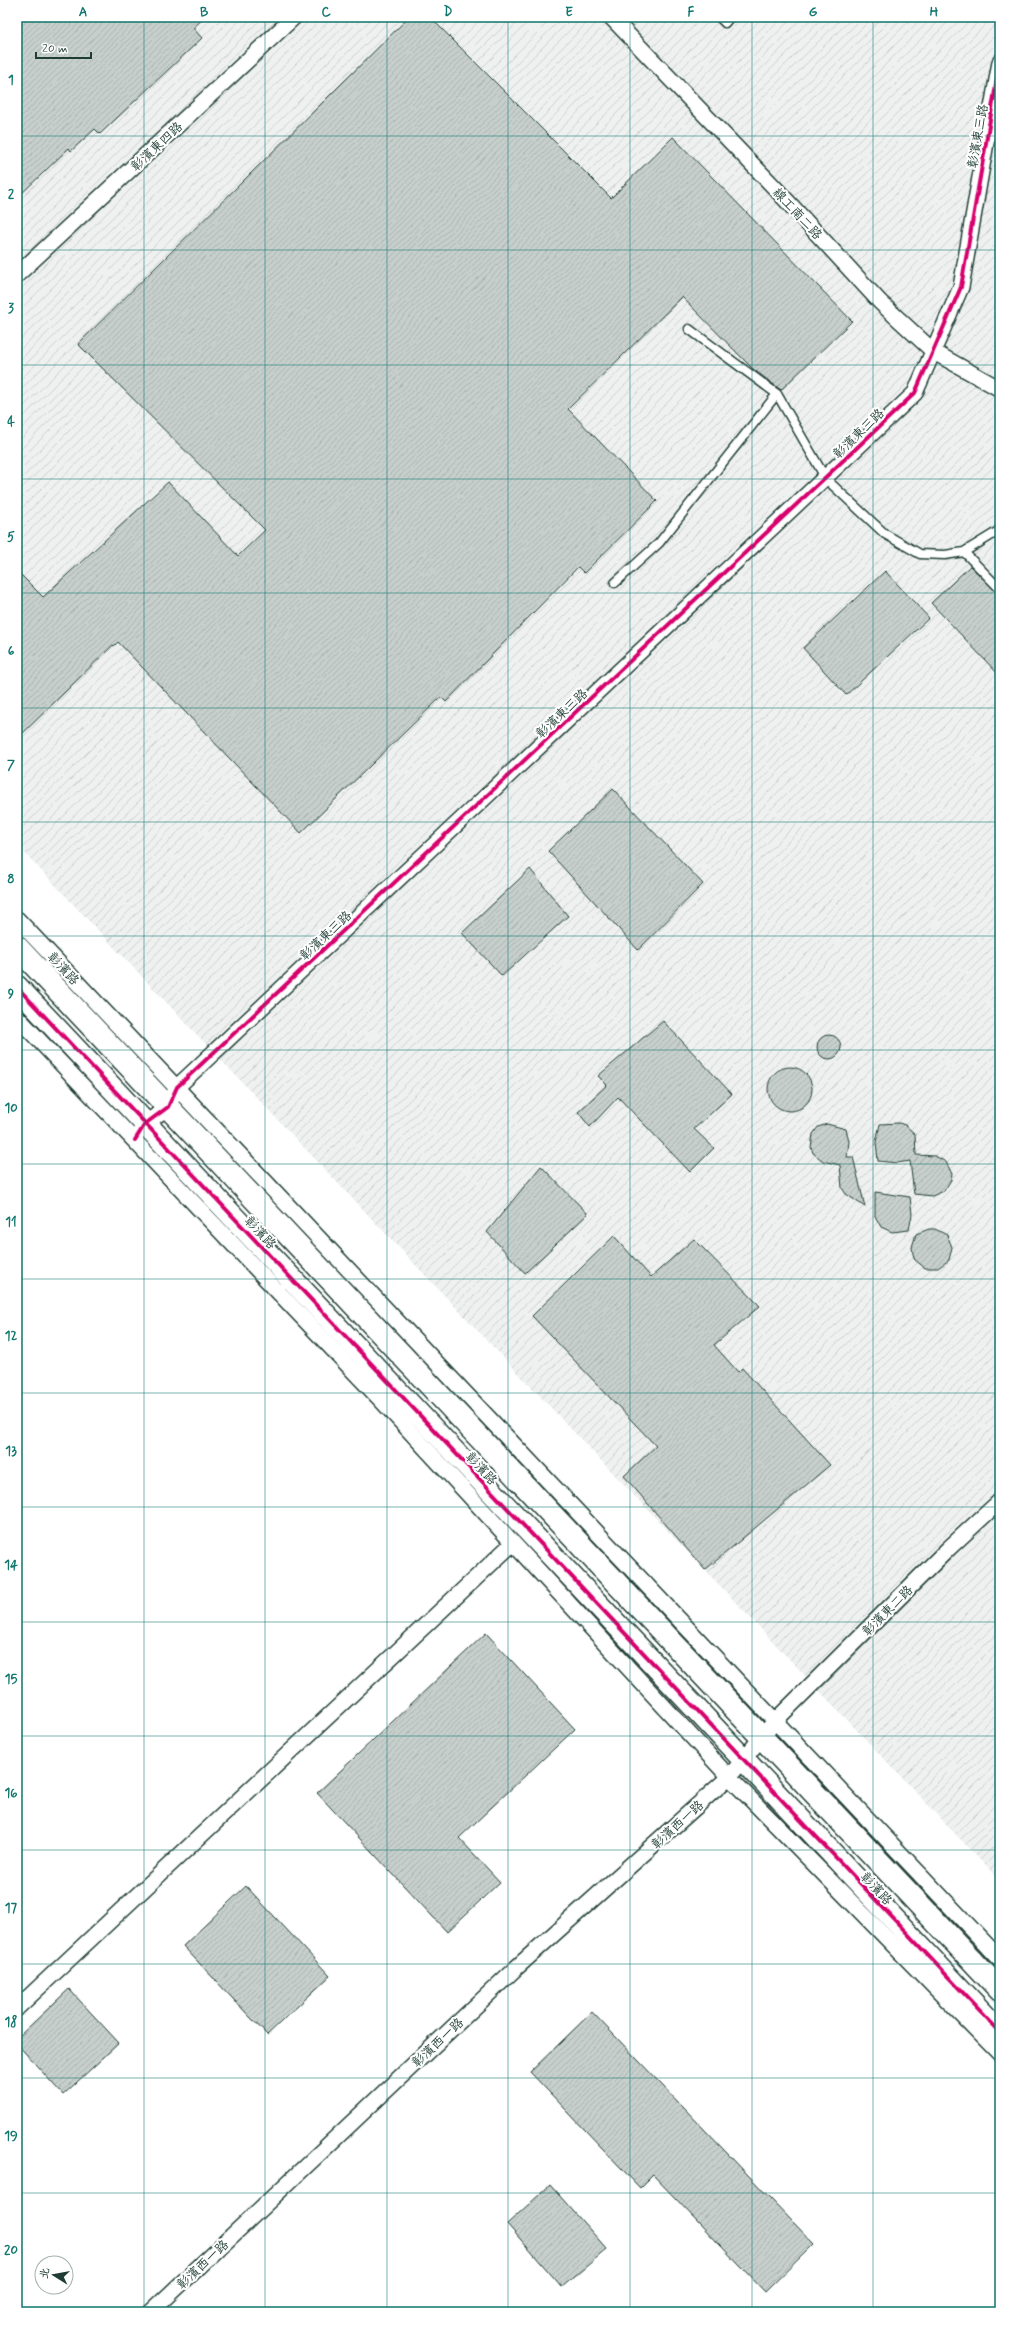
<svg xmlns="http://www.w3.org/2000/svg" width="1017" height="2329" font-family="Mynerve,'LXGW WenKai TC',sans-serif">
<defs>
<pattern id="industrial-furrows" width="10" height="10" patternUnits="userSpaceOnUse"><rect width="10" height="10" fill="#eef1f0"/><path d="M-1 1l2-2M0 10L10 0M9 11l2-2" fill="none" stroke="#ccd0ce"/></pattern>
<pattern id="building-hatch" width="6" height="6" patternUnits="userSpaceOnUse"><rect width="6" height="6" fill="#c7cfcc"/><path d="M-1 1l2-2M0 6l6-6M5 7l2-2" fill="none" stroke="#aab3b0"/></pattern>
</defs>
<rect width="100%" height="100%" fill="#fff"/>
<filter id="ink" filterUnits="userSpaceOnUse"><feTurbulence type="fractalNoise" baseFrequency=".025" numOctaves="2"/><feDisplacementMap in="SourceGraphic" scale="8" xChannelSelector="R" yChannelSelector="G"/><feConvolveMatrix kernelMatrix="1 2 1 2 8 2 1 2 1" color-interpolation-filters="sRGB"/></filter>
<g filter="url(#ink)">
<path fill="url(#industrial-furrows)" d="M17,17H1000V1881L17,845Z"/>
<path fill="url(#building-hatch)" stroke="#1f3d34" d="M17,17H205L193,28L202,38L100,134L95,129L71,151L69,148L17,198Z
M409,17H430L611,198L673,137L852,321L781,390L753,369L682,297L568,409L657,501L584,573L578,567L446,702L441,697L301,833L118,642L114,646L113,645L17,739V571L43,597L168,482L238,556L265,530L78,344Z
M970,566L1000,594V676L931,603Z
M885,571L929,618L846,695L803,648Z
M613,789L703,884L638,950L548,851Z
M530,869L568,916L502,976L462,933Z
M663,1021L732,1094L694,1129L714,1148L690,1172L618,1097L590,1127L578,1112L607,1085L598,1076Z
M817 1047a12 12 0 1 1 24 0a12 12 0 1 1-24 0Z
M768 1089a22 22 0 1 1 44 0a22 22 0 1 1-44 0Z
M899,1123L905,1125L915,1134L916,1155L935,1156L946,1162L952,1174L951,1180L944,1191L932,1196L914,1194L910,1161L897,1163L878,1161L876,1142L880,1124Z
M827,1124L846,1129L849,1142L847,1157H853L865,1207L846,1194L842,1188L840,1165L823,1161L813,1153L811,1147L813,1134L818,1127Z
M541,1166L588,1214L525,1273L487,1232Z
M875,1192L910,1197L912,1214L909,1230L892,1232L881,1227L875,1216Z
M929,1229H935L947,1235L952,1247L949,1260L938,1268H925L915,1260L913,1254L912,1247L916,1234Z
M614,1236L651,1277L694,1239L760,1306L714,1345L738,1372L742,1368L830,1465L705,1570L624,1476L656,1446L532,1316Z
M486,1633L575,1729L459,1838L500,1882L447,1932L317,1793Z
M246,1886L330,1976L267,2035L183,1946Z
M69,1989L119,2043L63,2095L17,2044V2038Z
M592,2012L814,2244L765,2292L653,2175L640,2188L530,2072Z
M550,2185L607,2249L562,2287L507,2224Z"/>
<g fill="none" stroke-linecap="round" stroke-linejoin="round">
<g stroke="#1f3d34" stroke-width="11">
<path id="lane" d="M719,17L725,23L730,17
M689,329L777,394L826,479L885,534L920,554L945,555L964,552L1000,530
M964,552L1000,589
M615,583L659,543L777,394"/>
</g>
<g stroke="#1f3d34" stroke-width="18">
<path id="street" d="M611,17L775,188L880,302L934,352L1000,389
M17,275L294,17
M17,919L1000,1959
M17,1017L382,1401L729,1777L1000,2054
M140,1132L145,1124L168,1107L177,1087L915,393L961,287L1000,62
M17,2008L513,1543
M151,2312L516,1968L729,1777L775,1721L948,1549L1000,1501"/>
</g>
<g stroke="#1f3d34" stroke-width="25">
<path id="secondary" d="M17,947L1000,1990
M17,987L1000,2032"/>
</g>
<use href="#lane" stroke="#fff" stroke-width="8"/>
<use href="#street" stroke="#fff" stroke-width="15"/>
<use href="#secondary" stroke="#fff" stroke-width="22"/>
<g stroke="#fff" stroke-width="6">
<path id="cycleway" d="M17,987L1000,2032
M135,1140L145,1124L168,1107L177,1087L915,393L961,287L1000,62"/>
</g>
<use href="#cycleway" stroke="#d6006c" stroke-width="4"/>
</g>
</g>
<path fill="none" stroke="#0f766e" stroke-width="1" stroke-opacity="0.55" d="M144,17V2312M265,17V2312M387,17V2312M508,17V2312M630,17V2312M752,17V2312M873,17V2312M17,136H1000M17,250H1000M17,365H1000M17,479H1000M17,593H1000M17,708H1000M17,822H1000M17,936H1000M17,1050H1000M17,1164H1000M17,1279H1000M17,1393H1000M17,1507H1000M17,1622H1000M17,1736H1000M17,1850H1000M17,1964H1000M17,2078H1000M17,2193H1000"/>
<g text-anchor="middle" stroke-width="4" stroke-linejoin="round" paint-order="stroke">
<g font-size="13" fill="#1f3d34" stroke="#fff">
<text transform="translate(977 136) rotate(-80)" y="5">彰濱東三路</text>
<text transform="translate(156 146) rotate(-43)" y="5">彰濱東四路</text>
<text transform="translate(798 213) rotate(47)" y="5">線工南二路</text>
<text transform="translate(858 433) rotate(-44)" y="5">彰濱東三路</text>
<text transform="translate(561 713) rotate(-43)" y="5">彰濱東三路</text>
<text transform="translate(325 935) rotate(-43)" y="5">彰濱東三路</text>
<text transform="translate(64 968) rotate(47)" y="5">彰濱路</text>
<text transform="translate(261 1232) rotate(47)" y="5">彰濱路</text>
<text transform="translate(482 1468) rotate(47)" y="5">彰濱路</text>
<text transform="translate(887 1610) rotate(-45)" y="5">彰濱東二路</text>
<text transform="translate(677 1824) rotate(-42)" y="5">彰濱西一路</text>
<text transform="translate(877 1888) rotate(47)" y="5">彰濱路</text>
<text transform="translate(437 2042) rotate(-43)" y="5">彰濱西一路</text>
<text transform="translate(202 2264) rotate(-43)" y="5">彰濱西一路</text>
</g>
</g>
<rect width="1017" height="2329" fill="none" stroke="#fff" stroke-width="44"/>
<g transform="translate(54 2275) rotate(281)"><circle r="19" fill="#ffffff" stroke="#a5b1ae"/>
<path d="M0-3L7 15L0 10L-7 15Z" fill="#1f3d34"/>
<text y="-6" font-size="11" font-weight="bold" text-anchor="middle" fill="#1f3d34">北</text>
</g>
<path d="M36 52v6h55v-6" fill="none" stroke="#1f3d34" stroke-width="2"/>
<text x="42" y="52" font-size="12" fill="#1f3d34" stroke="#ffffff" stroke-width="3" paint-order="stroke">20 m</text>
<rect x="22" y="22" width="973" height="2285" fill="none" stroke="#0f766e" stroke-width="1.5"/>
<g font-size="13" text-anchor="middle" font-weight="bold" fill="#0f766e">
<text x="83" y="16">A</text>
<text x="204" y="16">B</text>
<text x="326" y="16">C</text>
<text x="448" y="16">D</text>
<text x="569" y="16">E</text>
<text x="691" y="16">F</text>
<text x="813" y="16">G</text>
<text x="934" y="16">H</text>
<text x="11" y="84">1</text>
<text x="11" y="198">2</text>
<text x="11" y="312">3</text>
<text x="11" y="426">4</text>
<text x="11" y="541">5</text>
<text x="11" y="655">6</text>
<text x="11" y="769">7</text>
<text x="11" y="883">8</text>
<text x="11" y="998">9</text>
<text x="11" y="1112">10</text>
<text x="11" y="1226">11</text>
<text x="11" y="1340">12</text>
<text x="11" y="1455">13</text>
<text x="11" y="1569">14</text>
<text x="11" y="1683">15</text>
<text x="11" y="1797">16</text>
<text x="11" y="1912">17</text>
<text x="11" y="2026">18</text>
<text x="11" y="2140">19</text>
<text x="11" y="2254">20</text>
</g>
</svg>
